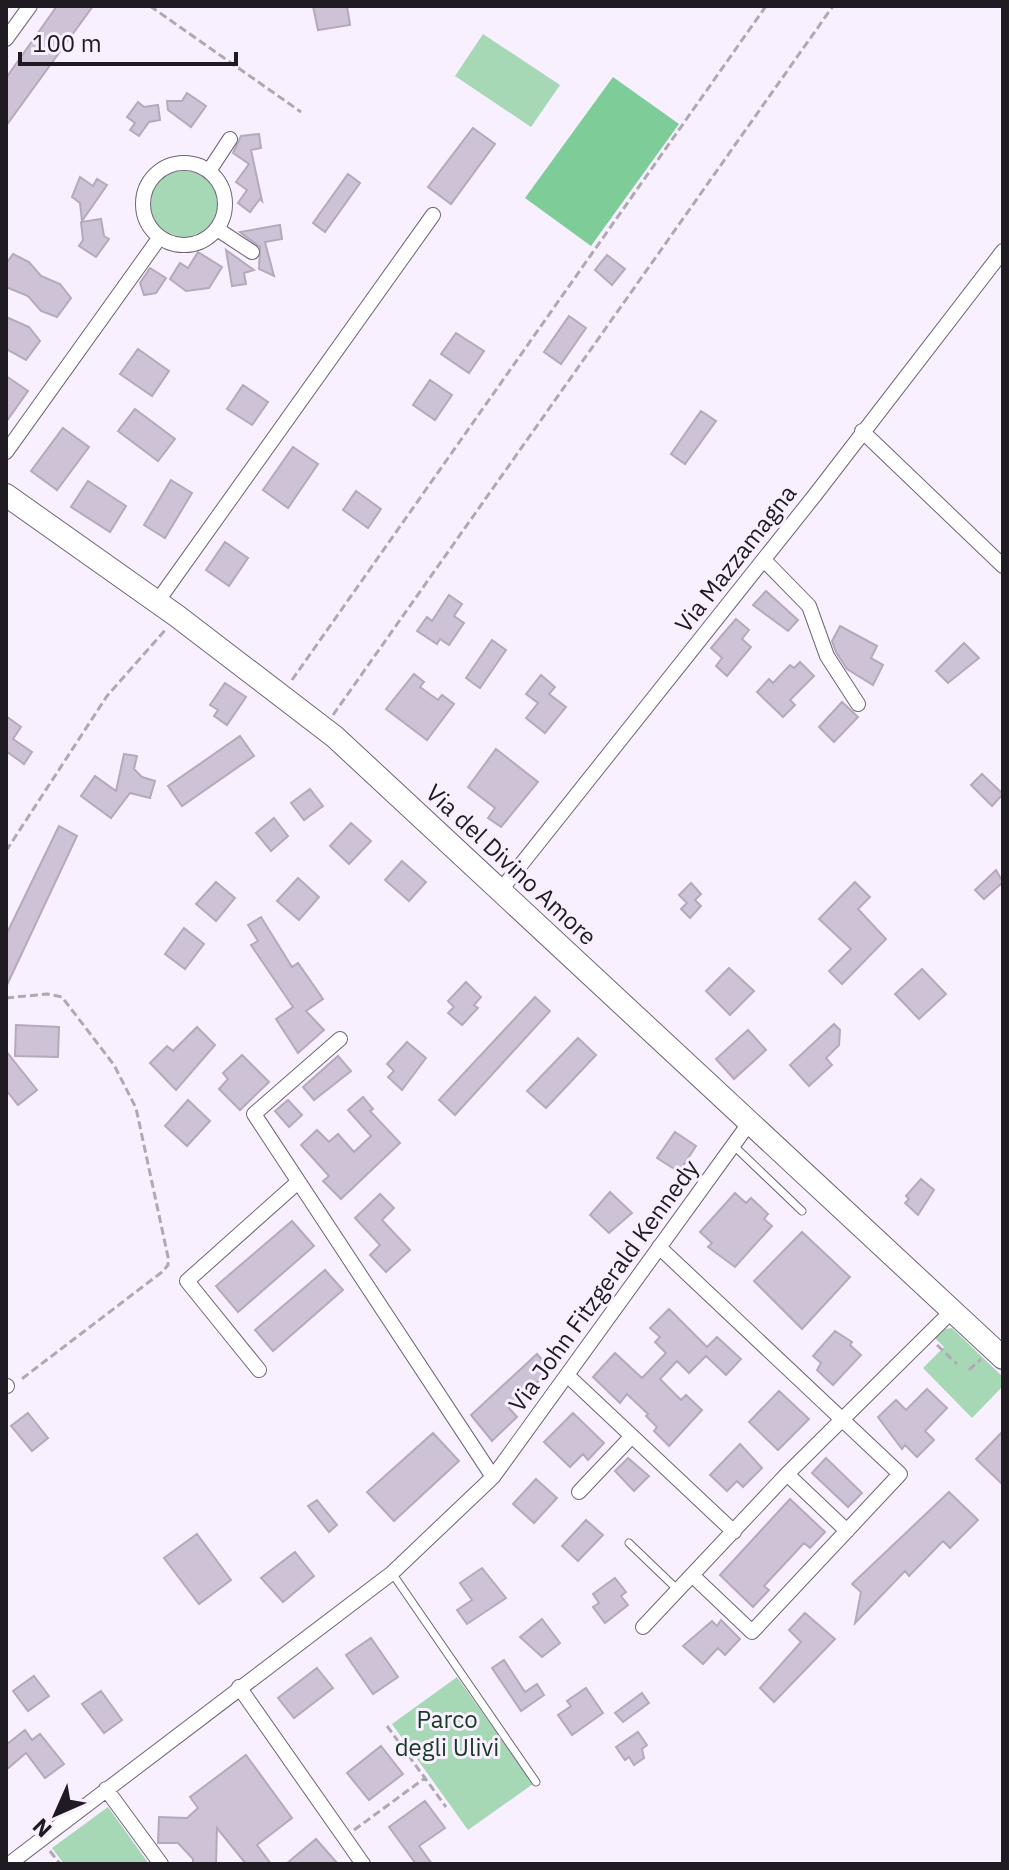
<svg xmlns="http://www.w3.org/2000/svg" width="1009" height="1870" font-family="'IBM Plex Sans',sans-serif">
<rect width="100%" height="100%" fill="#f8efff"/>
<path fill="#a6d8b5" d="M483,34L560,85L531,127L455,76Z
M150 205a34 34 0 1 1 68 0a34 34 0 1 1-68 0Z
M952,1328L1003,1377V1386L972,1418L923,1368L944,1347L935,1338L945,1329Z
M457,1677L533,1784L468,1830L392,1724Z
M108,1807L149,1864H64L52,1848Z"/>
<path fill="#7ecd99" d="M613,77L679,124L591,246L525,198Z"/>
<path fill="#cec2d6" stroke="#b5a9bc" stroke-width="2" d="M57,6H93L6,126V78Z
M313,6H347L350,25L318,30Z
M187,93L206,106L191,127L168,110L167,101H182Z
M138,102L144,107L158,105L160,120L149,122L139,136L130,130L135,123L127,117Z
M473,128L495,144L451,204L428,187Z
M259,134L261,148L251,150L262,201L260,199L250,212L238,203L247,190L236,182L249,164L233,153L241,136Z
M348,174L360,183L325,232L313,223Z
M80,177L93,186L97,179L107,185L82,221L80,203L72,197Z
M101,219L104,236L109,239L96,257L79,246L83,240L81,222Z
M280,225L282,239L265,242L274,276L259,269L260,247L240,232Z
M226,250L254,270L244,273L246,284L232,286Z
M198,252L222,267L209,288L186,291L170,279L180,263L188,268Z
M13,254L29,262L41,276L60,284L71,298L57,317L41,311L28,296L6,287V264Z
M607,255L625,269L612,285L595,270Z
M150,268L166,278L156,293L144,295L140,283Z
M569,316L586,328L561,364L544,352Z
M6,317L29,327L40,341L26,360L6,349Z
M456,333L484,351L469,373L441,354Z
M138,349L169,371L152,396L120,374Z
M6,376L28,391L6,422Z
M430,380L452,395L435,420L413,405Z
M243,385L268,402L252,425L227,409Z
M135,409L175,439L158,461L118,431Z
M701,411L716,421L685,464L671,454Z
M63,428L89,447L57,490L31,471Z
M293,447L318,464L288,508L263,490Z
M171,480L192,493L165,538L144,525Z
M88,481L126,506L110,532L71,507Z
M356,491L381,509L368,528L343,510Z
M225,542L248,558L229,586L206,570Z
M766,591L798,620L788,631L753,605Z
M449,595L462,604L454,616L464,623L449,645L440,639L437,644L417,631L427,617L432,621Z
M736,619L749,630L742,639L751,647L727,676L716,666L722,658L711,648Z
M840,626L877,646L871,658L883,665L873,685L847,669L836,652L832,641Z
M492,640L506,650L480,688L466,678Z
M964,643L979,658L948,683L936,671Z
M800,662L814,676L790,700L795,705L783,717L757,692L769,679L773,683L790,665L794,668Z
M414,674L424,682L420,687L438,700L442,695L454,704L427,740L386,709Z
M541,675L555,687L549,694L566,707L545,733L526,718L538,703L526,694Z
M225,683L246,697L227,725L214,716L218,710L210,705Z
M842,702L858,717L834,742L819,727Z
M6,716L21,727L13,739L32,752L24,764L6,751Z
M240,736L254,756L182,806L168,786Z
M496,749L538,782L501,827L488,818L495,808L468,787Z
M124,754L137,756L134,769L142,777L155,781L150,798L130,793L111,818L81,796L95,776L116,791Z
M982,774L1003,794L992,806L971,785Z
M310,789L323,806L304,820L291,803Z
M274,818L288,836L271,851L256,833Z
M351,823L371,841L349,864L330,846Z
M59,826L77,836L6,987V935Z
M402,861L426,882L409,901L385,880Z
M996,870L1003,882L984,899L975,890Z
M298,878L319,897L299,920L277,901Z
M216,882L235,898L216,921L196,904Z
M855,882L870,897L858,909L886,939L842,984L829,971L851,949L819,919Z
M691,883L701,894L695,900L701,906L690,918L681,909L687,903L679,895Z
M261,917L292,967L298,963L323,999L306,1011L324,1030L298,1053L276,1019L293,1007L251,945L258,941L248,925Z
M184,928L204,944L185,969L165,954Z
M729,968L754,991L730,1015L706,991Z
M922,969L946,994L919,1019L895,994Z
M466,982L481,997L474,1005L478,1008L462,1025L448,1013L454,1007L448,1001Z
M535,997L550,1011L455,1115L439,1100Z
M834,1024L840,1030L839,1045L826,1058L832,1065L809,1086L790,1065Z
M16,1025L59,1027L58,1057L15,1056Z
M197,1027L215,1045L176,1090L150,1063L167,1046L173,1051Z
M748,1030L766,1050L734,1079L716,1059Z
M578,1038L596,1055L546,1108L527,1091Z
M407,1042L426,1058L402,1090L388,1077L394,1071L387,1064Z
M6,1051L37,1090L18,1105L6,1090Z
M242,1055L269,1082L240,1110L219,1089L228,1079L223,1073Z
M338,1056L351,1071L314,1100L303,1087Z
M363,1097L373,1109L370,1111L400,1143L341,1199L323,1181L329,1176L301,1145L317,1130L329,1142L338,1134L354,1152L371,1136L348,1110Z
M188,1100L210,1121L187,1146L165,1126Z
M288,1100L302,1115L289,1127L275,1111Z
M675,1132L696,1146L679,1172L657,1158Z
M921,1179L934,1190L918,1215L905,1203L909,1199L906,1196Z
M610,1192L632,1213L609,1233L590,1215Z
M735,1193L746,1203L751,1198L768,1214L764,1219L772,1226L735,1267L708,1247L712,1243L700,1232Z
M380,1194L394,1208L382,1220L410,1250L386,1272L370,1255L380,1245L355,1218Z
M292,1221L314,1246L238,1312L216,1286Z
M802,1232L850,1277L802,1329L754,1281Z
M325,1270L343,1290L273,1351L255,1330Z
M669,1309L707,1347L717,1337L741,1359L726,1375L706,1356L689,1373L677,1361L660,1379L681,1400L686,1395L702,1410L669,1446L654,1431L657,1427L646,1416L648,1414L627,1394L620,1403L593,1377L615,1353L642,1378L666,1353L655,1342L660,1337L650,1328Z
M835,1331L852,1342L850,1345L861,1355L833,1385L817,1370L821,1363L813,1356Z
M537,1354L551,1370L509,1408L517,1417L492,1441L471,1415Z
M927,1389L947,1408L925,1431L934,1440L917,1457L905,1445L902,1449L878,1417L896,1400L906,1410Z
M779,1391L809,1419L778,1450L749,1422Z
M28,1413L48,1438L32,1451L11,1426Z
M573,1413L604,1443L588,1460L583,1454L570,1467L544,1442Z
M1003,1431V1485L976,1459Z
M433,1433L459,1461L394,1521L367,1492Z
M740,1444L762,1468L743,1487L737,1481L727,1491L710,1475Z
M628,1458L649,1476L634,1491L615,1471Z
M826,1458L862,1493L848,1507L812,1473Z
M536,1479L557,1498L534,1523L513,1504Z
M949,1492L978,1520L950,1548L943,1541L909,1576L905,1571L855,1623L861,1592L852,1584Z
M790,1499L825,1532L810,1548L804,1543L764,1586L769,1590L753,1607L720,1575Z
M317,1500L337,1525L329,1532L308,1506Z
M586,1520L603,1535L578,1561L562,1546Z
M197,1534L231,1580L199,1604L164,1558Z
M295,1552L314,1576L283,1602L261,1578Z
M482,1568L506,1598L467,1624L457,1610L472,1600L460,1583Z
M615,1578L626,1592L621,1596L628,1605L605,1623L593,1607L599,1603L593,1594Z
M805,1613L835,1639L774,1702L760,1688L801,1642L789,1630Z
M542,1619L560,1643L542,1657L520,1637Z
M721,1620L740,1639L725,1655L718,1648L703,1664L683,1646L712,1621L717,1626Z
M371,1638L398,1677L373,1694L346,1655Z
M504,1660L525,1692L537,1684L544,1695L521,1711L492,1668Z
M317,1668L333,1688L294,1718L278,1698Z
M34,1676L49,1696L28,1711L13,1691Z
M586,1688L603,1713L572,1735L558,1715L571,1706L567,1701Z
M101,1691L122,1720L104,1733L82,1704Z
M642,1693L649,1703L623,1722L615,1713Z
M25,1730L32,1740L40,1734L64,1764L45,1778L26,1753L6,1770V1745Z
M638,1732L647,1745L642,1749L644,1758L634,1765L629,1757L625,1760L616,1747Z
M381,1746L403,1774L369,1800L347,1773Z
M246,1755L292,1818L257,1845L271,1864H246L217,1828L216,1864H193V1859L178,1843H158L159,1817L187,1818L198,1808L190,1797Z
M425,1801L445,1828L419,1846L432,1864H416L389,1827Z
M316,1839L338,1864H286Z"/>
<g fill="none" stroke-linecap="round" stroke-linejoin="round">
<g stroke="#6f6576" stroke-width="9">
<path id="service" d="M733,1145L802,1211
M629,1543L678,1590
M392,1573L536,1782"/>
</g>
<g stroke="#6f6576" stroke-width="16">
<path id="minor" d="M6,39L30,6
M143 204a41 41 0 1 1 82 0a41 41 0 1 1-82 0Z
M209,171L230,139
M217,229L252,252
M862,431L1003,566
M6,452L160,237
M764,560L809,606L827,656L858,704
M157,602L433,215
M500,891L815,495L1003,251
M340,1039L254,1114L493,1477
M659,1247L900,1474L752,1632L693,1576
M259,1370L187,1281L298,1182
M567,1375L734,1532
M6,1386H7
M787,1474L847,1531
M579,1492L632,1436
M643,1627L787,1474L952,1311
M239,1687L363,1864
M106,1789L161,1864
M9,1864L392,1573L493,1477L750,1122"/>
</g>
<g stroke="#6f6576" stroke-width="24">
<path id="secondary" d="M6,495L177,616L335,737L1003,1358"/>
</g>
<path stroke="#b0a8b5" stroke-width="3" stroke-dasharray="8 4" stroke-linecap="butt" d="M150,6L301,112
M292,680L766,6
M333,715L833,6
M6,851L107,696L167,628
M6,998L47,994L62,997L114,1065L136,1108L168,1257V1265L162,1272L19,1381
M937,1345L957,1364
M969,1370L981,1359
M387,1726L446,1807
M354,1830L425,1778
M50,1851L60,1864"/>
<use href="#service" stroke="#fff" stroke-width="7"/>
<use href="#minor" stroke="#fff" stroke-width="14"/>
<use href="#secondary" stroke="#fff" stroke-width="22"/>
</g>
<g text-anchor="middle" stroke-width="6" stroke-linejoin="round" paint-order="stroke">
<g font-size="24" fill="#201b23" stroke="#f8efff">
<text transform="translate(736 559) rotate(-52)" y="8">Via Mazzamagna</text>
<text transform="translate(511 865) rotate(43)" y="8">Via del Divino Amore</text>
<text transform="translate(604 1286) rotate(-54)" y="8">Via John Fitzgerald Kennedy</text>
</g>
<g font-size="24" fill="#183a25" stroke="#f8efff">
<text x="447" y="1728">Parco<tspan x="447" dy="28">degli Ulivi</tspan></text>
</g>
</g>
<rect width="1009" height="1870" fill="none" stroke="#201b23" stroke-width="16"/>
<g transform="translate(56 1814) rotate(225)" stroke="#f8efff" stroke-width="6" paint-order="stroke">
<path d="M0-6L14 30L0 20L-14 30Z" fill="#201b23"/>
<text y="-12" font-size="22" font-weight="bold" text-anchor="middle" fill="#201b23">N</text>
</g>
<path d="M20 52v12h216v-12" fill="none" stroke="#201b23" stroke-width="4"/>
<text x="32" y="52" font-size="24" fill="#201b23" stroke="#f8efff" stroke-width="6" paint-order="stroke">100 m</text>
</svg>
